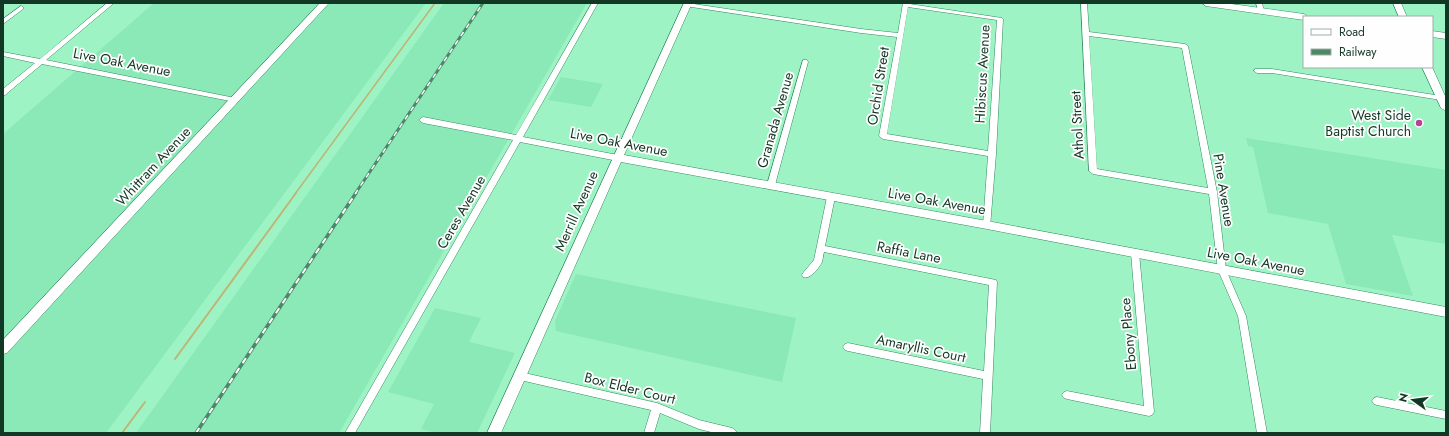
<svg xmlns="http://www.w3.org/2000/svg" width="1449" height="436" font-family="Jost,sans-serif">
<rect width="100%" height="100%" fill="#9ef3c4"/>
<path fill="#8ae9b6" d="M154,3H426L106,433H3V231L5,229L3,228V134Z
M444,3H587L339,433H136Z
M561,77L603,84L591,107L548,100Z
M1246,138L1446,170V244L1392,235L1413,296L1346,284L1328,224L1268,213L1253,147L1248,146Z
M576,274L796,318L782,382L556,331L555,321Z
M435,308L481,318L469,342L515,353L477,433H436L421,429L434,404L388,392Z"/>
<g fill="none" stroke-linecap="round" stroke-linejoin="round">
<path stroke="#bfb478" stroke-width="1.5" d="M295,194L435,3"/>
<path stroke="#bfb478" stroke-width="2" d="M175,359L296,193
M122,433L145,402"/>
<g stroke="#338a60" stroke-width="1">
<path id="street" d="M107,3H114L46,60L235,98L239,100L237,102H235L42,64L5,95H3V89L35,63L3,56V52L40,59Z
M592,3H598L523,137L618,155L622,158L621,160L618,161L520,142L355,433H345L513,140L423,123L419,120L423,117L516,135Z
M687,3L861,29L898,33L903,3L1002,18L1003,19L996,154L990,227H984L983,225L988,156L883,139L879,136L897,37L861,33L685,6L684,5ZM908,7L997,20L988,151L887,134Z
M1081,3H1087L1089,32L1185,44L1188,46L1217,192L1226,270L1246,316L1267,433H1257L1238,316L1218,270L1209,194L1093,174L1089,171ZM1089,36L1182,48L1208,188L1097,169Z
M1256,3H1262L1264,12L1263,13H1259Z
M21,6L23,7V9L3,24V19Z
M803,60H807L808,62L775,185L771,188L767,185Z
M1255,69H1272L1441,96L1445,98L1441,100L1272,73H1257L1254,71Z
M831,194L835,197L825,246L996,280L997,282L990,433H980L983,379L848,351L845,350L843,347L845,344L848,343L984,371L989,285L824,252C823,255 823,259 822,262C819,268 810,280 803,277L802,275L803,273L814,260L827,197Z
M1135,250L1138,251L1139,253L1154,412L1152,415L1149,416L1067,399L1064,398L1062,395L1064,392L1067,391L1144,406L1131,253L1132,251Z
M520,372L657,403L699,420L732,428L735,430L737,433H715L699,429L660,413L654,433H644L651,410L520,380L517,379L515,376L517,373Z
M1377,397L1446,411V419L1377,405L1374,404L1372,401L1374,398Z"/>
</g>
<g stroke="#338a60" stroke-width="1">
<path id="secondary" d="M320,3H329L7,353L3,354V340Z
M684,3H692L624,155L987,221L1446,307V317L987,229L621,162L501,433H487Z
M1202,3H1224L1304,14L1308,17H1304V20L1206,6Z
M1393,3H1401L1407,17H1399Z
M1432,31L1446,33V39L1432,37Z
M1422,67H1432L1446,98V111L1441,108Z"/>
</g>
<use href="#street" fill="#fff" fill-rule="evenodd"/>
<use href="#secondary" fill="#fff" fill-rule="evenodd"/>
<g stroke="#4e8668" stroke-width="3">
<path id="rail-far1" d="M355,194L483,3"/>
</g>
<g stroke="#4e8668" stroke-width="3.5">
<path id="rail" d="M196,433L356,193"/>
</g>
<use href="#rail-far1" stroke="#fefefe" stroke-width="1.5" stroke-dasharray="5" stroke-linecap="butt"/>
<use href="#rail" stroke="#fefefe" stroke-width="2" stroke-dasharray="6" stroke-linecap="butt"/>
</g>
<circle fill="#b7429a" stroke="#fefefe" stroke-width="1.5" cx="1419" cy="123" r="4"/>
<g text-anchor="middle" stroke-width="3.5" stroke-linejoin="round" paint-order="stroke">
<g font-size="14" fill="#133725" stroke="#fefefe">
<text transform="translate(122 62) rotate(11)" y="5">Live Oak Avenue</text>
<text transform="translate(982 74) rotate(-87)" y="5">Hibiscus Avenue</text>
<text transform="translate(878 86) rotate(-81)" y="5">Orchid Street</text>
<text transform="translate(775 120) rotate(-74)" y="5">Granada Avenue</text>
<text transform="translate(1077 125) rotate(-93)" y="5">Athol Street</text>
<text transform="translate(619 142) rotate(11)" y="5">Live Oak Avenue</text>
<text transform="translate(153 166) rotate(-47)" y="5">Whittram Avenue</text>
<text transform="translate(1224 190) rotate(81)" y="5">Pine Avenue</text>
<text transform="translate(937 201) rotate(10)" y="5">Live Oak Avenue</text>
<text transform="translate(576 211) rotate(-66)" y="5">Merrill Avenue</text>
<text transform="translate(461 212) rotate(-60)" y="5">Ceres Avenue</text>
<text transform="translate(909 252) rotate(11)" y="5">Raffia Lane</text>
<text transform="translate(1256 261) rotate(11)" y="5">Live Oak Avenue</text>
<text transform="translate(1128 334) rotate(-95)" y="5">Ebony Place</text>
<text transform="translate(921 348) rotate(12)" y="5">Amaryllis Court</text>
<text transform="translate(630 388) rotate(14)" y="5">Box Elder Court</text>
</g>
<g font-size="14" fill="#133725" stroke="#fefefe" text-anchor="end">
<text x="1411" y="120">West Side<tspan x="1411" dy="16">Baptist Church</tspan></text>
</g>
</g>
<rect width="1449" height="436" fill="none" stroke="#133725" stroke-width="8"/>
<rect x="1303" y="16" width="130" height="52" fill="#fefefe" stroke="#a0aea7"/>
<rect x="1311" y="29" width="20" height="6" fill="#ffffff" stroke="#a0aea7"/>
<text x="1339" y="36" font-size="12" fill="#133725">Road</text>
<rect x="1311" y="49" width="20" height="6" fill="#4e8668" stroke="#a0aea7"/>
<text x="1339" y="56" font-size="12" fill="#133725">Railway</text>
<g transform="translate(1413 400) rotate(284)" stroke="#fefefe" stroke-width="3" paint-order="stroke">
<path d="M0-3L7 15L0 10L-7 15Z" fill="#133725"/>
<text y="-6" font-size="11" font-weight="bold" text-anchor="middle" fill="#133725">N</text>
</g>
</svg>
